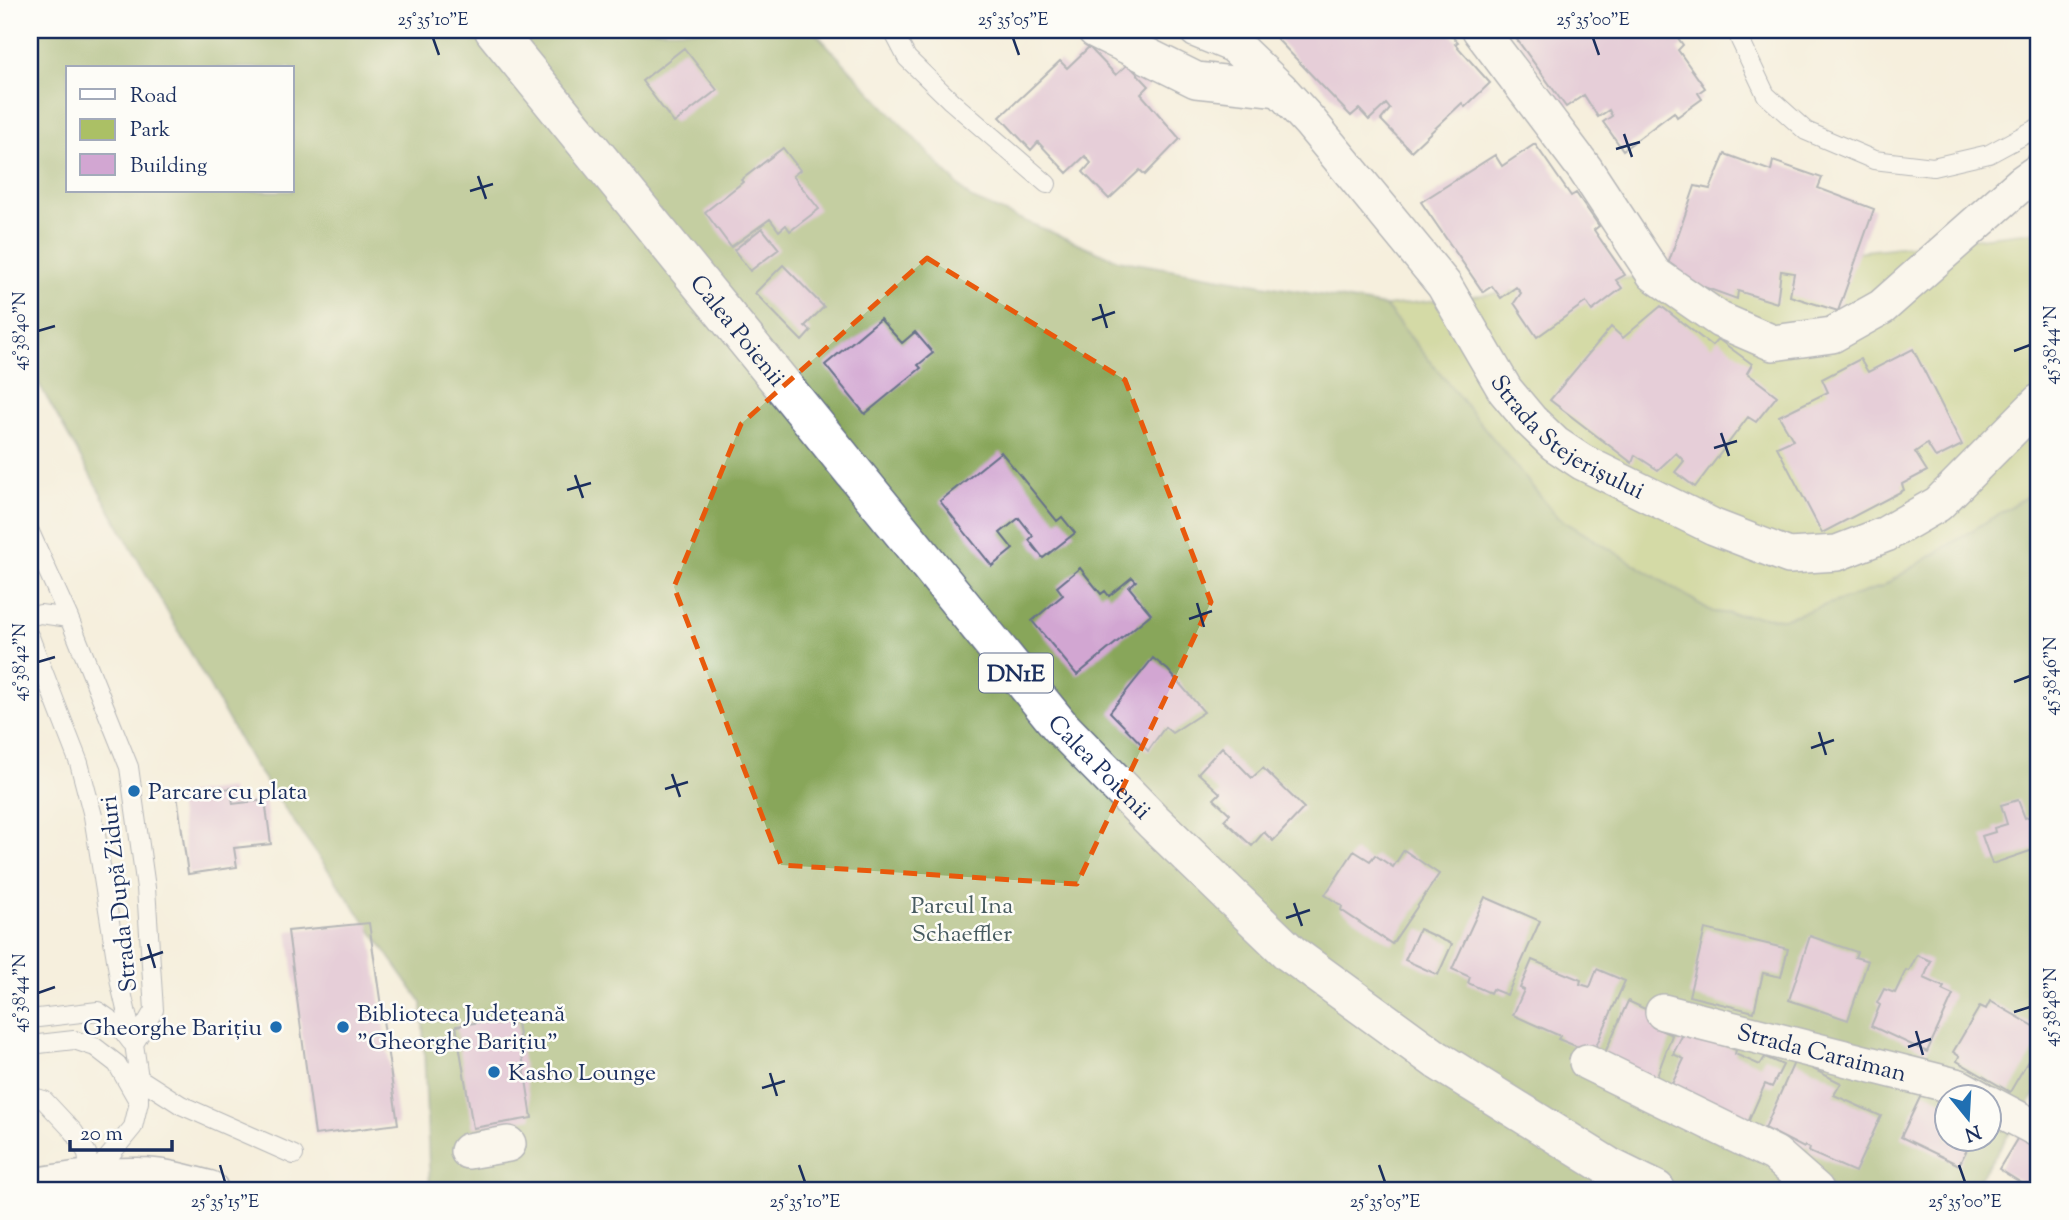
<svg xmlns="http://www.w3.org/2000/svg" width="2069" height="1220" font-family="'Sorts Mill Goudy',serif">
<rect width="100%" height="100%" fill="#fdfcf7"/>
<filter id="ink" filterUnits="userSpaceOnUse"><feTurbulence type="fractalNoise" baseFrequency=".0143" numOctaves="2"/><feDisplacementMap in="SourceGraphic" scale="14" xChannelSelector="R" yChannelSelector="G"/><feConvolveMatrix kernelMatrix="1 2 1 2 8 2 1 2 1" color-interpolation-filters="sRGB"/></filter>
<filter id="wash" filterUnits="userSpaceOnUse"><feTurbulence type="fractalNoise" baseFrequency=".00686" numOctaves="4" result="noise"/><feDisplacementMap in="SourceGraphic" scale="28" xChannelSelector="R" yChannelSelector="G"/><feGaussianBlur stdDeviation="1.57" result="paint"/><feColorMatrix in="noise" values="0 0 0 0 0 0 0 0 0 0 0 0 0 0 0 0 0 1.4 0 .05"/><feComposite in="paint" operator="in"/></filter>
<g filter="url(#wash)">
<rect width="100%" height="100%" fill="#f5efdd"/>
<path fill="#abc065" stroke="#637862" stroke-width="2" d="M2039,231V489L1881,587L1783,620L1713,612L1557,517L1385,306Z"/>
<path fill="#88a65a" stroke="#526a5c" stroke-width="2" fill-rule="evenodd" d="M30,30H813L970,198L1118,260L1385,306L1557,517L1713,612L1783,619L1881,587L2039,489V1089L1972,1190H430L422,1003L252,762L30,368ZM68,68H292V191H68ZM1946,1098H1988V1140H1946Z"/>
<g id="blocks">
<path fill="#d2a6d2" d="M1287,30H1447L1458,42L1455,44L1490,83L1465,107L1462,103L1411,151L1381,120L1390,109L1386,104L1369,120L1359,109L1351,116L1277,39Z
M1510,30H1672L1683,45L1678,50L1705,88L1698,93L1702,99L1677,117L1674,112L1623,150L1603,122L1612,116L1609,110L1598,117L1584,95L1566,107Z
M1089,47L1116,75L1128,64L1149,86L1141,94L1180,139L1145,175L1140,170L1109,199L1083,172L1091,163L1085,156L1067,173L1038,142L1031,150L1000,117L1060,61L1067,68Z
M684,48L717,90L674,123L642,81Z
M1535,144L1571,196L1576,193L1599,226L1594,230L1625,275L1616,280L1622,288L1592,311L1586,302L1537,337L1514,303L1521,293L1516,287L1501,298L1492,286L1483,292L1421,202L1495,155L1502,166Z
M783,148L800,170L793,176L819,209L790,231L786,225L779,231L770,219L731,247L705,212L743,182L741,180Z
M1725,154L1771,171L1773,161L1822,178L1818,188L1874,209L1838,311L1790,296L1794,273L1781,271L1777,303L1738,291L1737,299L1665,273L1695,186L1710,189Z
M762,228L779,249L750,271L734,250Z
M783,265L824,307L805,326L811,331L802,341L755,293Z
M1661,306L1712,346L1718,339L1752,364L1747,373L1777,396L1756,422L1748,417L1695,487L1675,472L1684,461L1676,453L1658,470L1635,455L1632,463L1550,400L1611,327L1623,338Z
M880,319L902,343L915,332L933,353L918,365L921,368L865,414L825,365Z
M1913,349L1962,445L1936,458L1927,444L1915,452L1927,471L1902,484L1904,490L1822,533L1777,447L1793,440L1779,416L1828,392L1822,379L1860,359L1868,372Z
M1001,452L1057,521L1062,517L1075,533L1043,558L1029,540L1033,536L1019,518L1000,533L1013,549L992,566L940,501Z
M1080,568L1101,594L1105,591L1109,596L1132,577L1136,581L1129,587L1151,614L1077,675L1032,621L1063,595L1057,587Z
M1153,658L1168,670L1204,712L1172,733L1165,727L1148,751L1110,712Z
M1222,747L1252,778L1263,768L1304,808L1273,841L1264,832L1252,846L1224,820L1230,814L1214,799L1220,793L1198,773Z
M231,788L233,804L265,800L271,844L234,848L237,867L188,874L177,795Z
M2018,800L2025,818L2039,813V848L1992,864L1982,836L1995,832L1994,828L2007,824L2001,805Z
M1404,850L1439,874L1392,944L1341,910L1342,906L1325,895L1354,851L1370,861L1375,855L1393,867Z
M1485,897L1540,921L1507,995L1492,989L1490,993L1468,983L1470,977L1452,969Z
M369,923L398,1124L315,1135L288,931Z
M1419,929L1452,944L1438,975L1405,960Z
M1705,929L1788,949L1781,977L1763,973L1754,1012L1689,996Z
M1810,936L1857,952L1855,957L1868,961L1848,1020L1789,1000Z
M1917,955L1931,961L1924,978L1944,987L1942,990L1953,995L1927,1052L1871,1026L1880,1005L1877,1003L1884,989L1895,993L1906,970L1909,971Z
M1532,960L1581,980L1580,984L1590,987L1597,969L1625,981L1593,1053L1558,1039L1560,1036L1513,1015L1524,990L1520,988Z
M1628,1001L1658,1015L1653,1027L1672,1035L1655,1081L1603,1057Z
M1990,1001L2039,1029V1042L2010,1092L1957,1061L1959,1056L1953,1052L1980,1006L1986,1009Z
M516,1016L532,1118L473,1128L456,1026Z
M1690,1020L1710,1040L1736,1050L1735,1054L1760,1065L1765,1057L1783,1065L1772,1087L1765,1084L1747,1125L1670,1088L1684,1059L1673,1054Z
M1795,1060L1841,1083L1834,1095L1881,1116L1855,1172L1809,1152L1810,1148L1805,1146L1804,1148L1765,1128Z
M1923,1091L1946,1102V1140H1972L1959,1165L1901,1137Z
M2020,1134L2039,1146V1190H2033L1999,1169Z"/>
</g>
</g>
<g filter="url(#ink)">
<use href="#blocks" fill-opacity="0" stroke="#67728a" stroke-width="2"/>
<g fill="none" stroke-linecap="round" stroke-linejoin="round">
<g stroke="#67728a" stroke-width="20">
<path id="lane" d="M895,30V35L907,58L951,101L1047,184
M1738,30L1740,40L1766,95L1806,131L1874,160L1933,167L1989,154L2039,127
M30,532L69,618
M30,617L40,614L69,618L129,767L146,888L154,1010L134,1044
M30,637L79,763L93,816L120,984L134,1044L139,1078V1102L133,1127L92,1177
M30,1019L98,1011L118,1025L131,1042
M30,1045L74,1040L95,1047L117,1064L137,1099
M139,1078L181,1105L294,1155
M30,1096L44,1100L74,1132L87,1153L90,1179"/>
</g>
<g stroke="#67728a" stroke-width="38">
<g id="street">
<path d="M1095,30L1196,80L1280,89"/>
<path id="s1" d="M1197,30L1234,45L1280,89L1310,122L1444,285L1505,390L1530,420L1555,444L1582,462L1714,527L1789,556L1837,553L1886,534L1938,504L2039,402"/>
<path d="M1480,30L1585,169L1654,274L1720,320L1773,343L1832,335L1882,307L2022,183L2039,171"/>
<path id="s2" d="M1663,1012L1959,1087L1979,1098"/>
<path d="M1587,1062L1775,1154L1816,1190"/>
<path d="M1988,1103L2039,1130"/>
<path d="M468,1151L508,1144"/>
</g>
</g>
<g stroke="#67728a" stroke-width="41">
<g id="primary">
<path id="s3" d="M494,30L1060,726L1153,821L1290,953L1437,1060L1609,1167L1656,1190"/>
<path d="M30,1188C66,1182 102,1176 139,1177C163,1177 186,1184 209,1190"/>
</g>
</g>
<use href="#lane" stroke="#fff" stroke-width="18"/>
<use href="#street" stroke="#fff" stroke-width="35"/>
<use href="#primary" stroke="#fff" stroke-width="38"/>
</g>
</g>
<path d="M0 0H2069V1220H0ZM927,258L1125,380L1211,602L1077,884L781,865L674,587L741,424Z" fill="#f5efdd" fill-opacity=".55" fill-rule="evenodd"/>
<path fill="none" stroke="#e8590c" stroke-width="5" stroke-dasharray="14 9" stroke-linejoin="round" d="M927,258L1125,380L1211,602L1077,884L781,865L674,587L741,424Z"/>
<path fill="none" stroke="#1b2f5e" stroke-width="2.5" d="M433,38L439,55M1013,38L1019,55M1593,38L1599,55M1624,134L1632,157M1616,149L1640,142M478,176L486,199M470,191L493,184M1100,304L1107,328M1092,320L1115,312M38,331L55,326M2014,351L2030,345M1721,433L1729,456M1714,448L1737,441M575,475L583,498M567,490L591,483M1197,603L1204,627M1189,619L1212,611M38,662L55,657M2014,682L2030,676M1819,732L1826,755M1811,748L1834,740M672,774L680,797M665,789L688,782M1294,903L1302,926M1286,918L1310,910M148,944L155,968M140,960L163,952M38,993L55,987M2014,1012L2030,1007M1916,1031L1923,1055M1908,1047L1931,1039M770,1073L777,1096M762,1088L785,1081M220,1165L225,1182M799,1165L805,1182M1379,1165L1385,1182M1959,1165L1965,1182"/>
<g fill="#1f6fb2" stroke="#fdfcf7" stroke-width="2.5">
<circle cx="134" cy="791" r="7"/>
<circle cx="276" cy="1027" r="7"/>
<circle cx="343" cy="1027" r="7"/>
<circle cx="494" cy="1072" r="7"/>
</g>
<g text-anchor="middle" stroke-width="5" stroke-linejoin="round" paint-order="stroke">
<rect fill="#fdfcf7" stroke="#5f6c8c" stroke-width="2" x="979" y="653.5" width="74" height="39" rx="5"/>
<g font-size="23" font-weight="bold" fill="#1b2f5e">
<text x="1016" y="681">DN1E</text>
</g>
<g font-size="24" fill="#1b2f5e" stroke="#fdfcf7">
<text dy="8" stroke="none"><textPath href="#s3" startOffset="387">Calea Poienii</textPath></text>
<text dy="8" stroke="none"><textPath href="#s1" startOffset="560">Strada Stejerișului</textPath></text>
<text dy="8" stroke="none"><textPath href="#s3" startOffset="954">Calea Poienii</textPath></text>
<text transform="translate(118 894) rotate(-96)" y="8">Strada După Ziduri</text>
<text dy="8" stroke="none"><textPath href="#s2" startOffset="164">Strada Caraiman</textPath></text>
</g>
<g font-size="24" fill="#1b2f5e" stroke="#fdfcf7" text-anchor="start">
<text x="148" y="799">Parcare cu plata</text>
<text x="357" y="1021">Biblioteca Județeană<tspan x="357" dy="28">"Gheorghe Barițiu"</tspan></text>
<text x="262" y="1035" text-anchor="end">Gheorghe Barițiu</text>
<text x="508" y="1080">Kasho Lounge</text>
</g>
<g font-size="24" fill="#465a60" stroke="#fdfcf7">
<text x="962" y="913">Parcul Ina<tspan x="962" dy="28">Schaeffler</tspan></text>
</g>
</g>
<rect width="2069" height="1220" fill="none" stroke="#fdfcf7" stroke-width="77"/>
<rect x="66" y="66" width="228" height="126" fill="#fdfcf7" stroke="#a3aaba" stroke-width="2"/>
<rect x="80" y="89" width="35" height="10" fill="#ffffff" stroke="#a3aaba" stroke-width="2"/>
<text x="130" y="102" font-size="21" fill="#1b2f5e">Road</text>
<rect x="80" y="119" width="35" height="21" fill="#abc065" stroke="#a3aaba" stroke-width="2"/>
<text x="130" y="136" font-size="21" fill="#1b2f5e">Park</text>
<rect x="80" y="154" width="35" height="21" fill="#d2a6d2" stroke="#a3aaba" stroke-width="2"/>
<text x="130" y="172" font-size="21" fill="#1b2f5e">Building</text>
<g transform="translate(1968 1118) rotate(162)"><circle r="33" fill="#fdfcf7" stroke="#a3aaba" stroke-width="2"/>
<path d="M0-5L12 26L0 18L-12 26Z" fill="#1f6fb2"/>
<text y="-10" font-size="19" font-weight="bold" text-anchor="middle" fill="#1b2f5e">N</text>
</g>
<path d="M70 1140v10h102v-10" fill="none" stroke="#1b2f5e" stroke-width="3.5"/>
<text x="80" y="1140" font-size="21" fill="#1b2f5e" stroke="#fdfcf7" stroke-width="5" paint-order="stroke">20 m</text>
<rect x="38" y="38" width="1992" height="1144" fill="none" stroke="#1b2f5e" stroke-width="2.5"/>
<g font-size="18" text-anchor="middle" fill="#1b2f5e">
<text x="433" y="25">25°35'10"E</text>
<text x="1013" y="25">25°35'05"E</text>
<text x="1593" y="25">25°35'00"E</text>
<text transform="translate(19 331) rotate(-90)" y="6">45°38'40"N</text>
<text transform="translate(2050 345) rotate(-90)" y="6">45°38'44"N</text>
<text transform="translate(19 662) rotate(-90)" y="6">45°38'42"N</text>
<text transform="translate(2050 676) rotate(-90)" y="6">45°38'46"N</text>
<text transform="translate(19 993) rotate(-90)" y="6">45°38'44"N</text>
<text transform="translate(2050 1007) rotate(-90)" y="6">45°38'48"N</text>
<text x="225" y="1207">25°35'15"E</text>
<text x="805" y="1207">25°35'10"E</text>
<text x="1385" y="1207">25°35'05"E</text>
<text x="1965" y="1207">25°35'00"E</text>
</g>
</svg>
